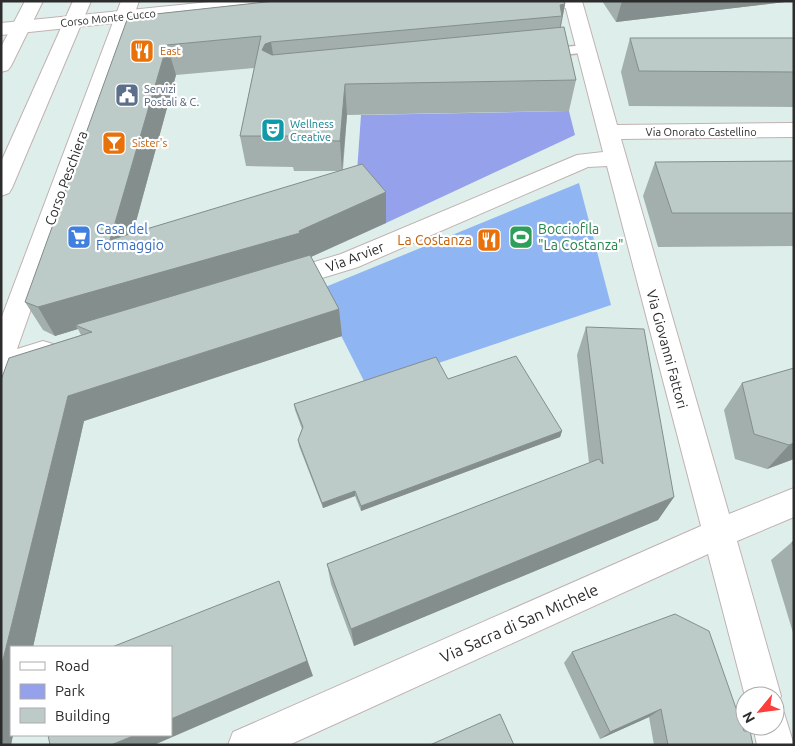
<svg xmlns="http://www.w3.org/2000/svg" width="795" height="746" font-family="Ubuntu,sans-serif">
<rect width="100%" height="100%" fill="#deefeb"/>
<path fill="#95a1eb" d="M569,111L575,135L386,223L356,186L361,115Z"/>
<path fill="#90b5f3" d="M579,183L611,305L367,387L318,290Z"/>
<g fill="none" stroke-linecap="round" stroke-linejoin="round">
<g stroke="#c1b2b1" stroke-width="3">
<path id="pedestrian" d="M586,45L591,46L593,49L591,52L542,57L537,56L535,53L537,50L542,49Z"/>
</g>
<g stroke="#c1b2b1" stroke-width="2">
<path id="minor" d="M25,1H43L11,66L8,70L1,72V47Z
M121,1H139L17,349L43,341L53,344L56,352L53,360L1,376V319Z
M564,1H582L617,125L794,123V137L621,139L729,514L794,488V517L737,541L781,696L776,709L775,696H745L708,554L289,745H228L233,732L701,526L607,166L588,167L358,267L283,290L274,288L270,281L274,274L341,254L577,155L603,152Z
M775,709L784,713L794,745H757L753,726H775Z"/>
</g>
<g stroke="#c1b2b1" stroke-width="2">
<path id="tertiary" d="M219,1H283L280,5L274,6L1,35V23Z
M557,1H580L583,5L580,9C572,11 562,9 557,1Z"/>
</g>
<g stroke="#c1b2b1" stroke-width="2">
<path id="secondary" d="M73,1H91L12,188L9,193L1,196V162Z"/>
</g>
<use href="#pedestrian" fill="#fff" fill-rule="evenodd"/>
<use href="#minor" fill="#fff" fill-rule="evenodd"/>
<use href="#tertiary" fill="#fff" fill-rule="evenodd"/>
<use href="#secondary" fill="#fff" fill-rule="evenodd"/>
</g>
<path fill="#a3afac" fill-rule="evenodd" d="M275,1H564L565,4L561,27H564L576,80L569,111L347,115L343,170L362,164L386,192V223L311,257L339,309L342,336L84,421L33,647H11V735H13L11,745H1V380L9,358L81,335L78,329L55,336L43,330L25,302L128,17ZM254,68L240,136L246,166L293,167L294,171H340L133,233L176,75Z
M602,1H793L616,22Z
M630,38H794V107L629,106L621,72Z
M794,161V246L658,247L643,196L655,162Z
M586,327L674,497L658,520L354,646L331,584L327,564L589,463L577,355Z
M794,368V459L767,469L735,459L724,410L742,383Z
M448,379L562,431L560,437L361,511L355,496L323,508L299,446L298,440L302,429L295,410L294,404Z
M794,541V636L771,560L792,542Z
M572,652L744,731L753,745H654L649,717L600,739L564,663Z"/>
<path fill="#848e8c" d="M622,1H793L616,22Z
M565,4L559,35H558L562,16L560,5Z
M271,42L276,72L262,50L265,44Z
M167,45L176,75L123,269L110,240Z
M345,84L347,115L342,171L340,141Z
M386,192V223L304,260L75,325L78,329L55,336L38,307L299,231Z
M339,309L342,336L84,421L33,647H11V735H13L11,745H1V668L68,396Z
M562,431L560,437L361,511V506Z
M794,443V459L767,469L789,445Z
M355,491V496L323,508L322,503Z
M674,497L658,520L354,646L351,629Z
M279,581L313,676L154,745H111L135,735H171V719Z
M661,709L649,717L600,739L610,732Z"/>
<path fill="#bdcbc8" stroke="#848e8c" d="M275,1H564L565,4L560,5L562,16L271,42L265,44L262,50L272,55L564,27L576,80L345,84L340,141L289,140L290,136H240L261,36L167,45L110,240L362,164L386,192L299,231L300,233L38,307L25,302L128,17Z
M630,38H794V72L639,71Z
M794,161V213H672L655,162Z
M310,255L339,309L68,396L1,668V380L9,358L92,332L75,325Z
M586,327L644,329L674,497L351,629L327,564L599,459L603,464Z
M516,356L562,431L361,506L355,491L322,503L298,440L303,427L294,404L436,357L448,379Z
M794,368V443L789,445L754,434L742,383Z
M794,541V548L792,542Z
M279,581L307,661L171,719V647H112Z
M675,614L709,631L744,731H750L753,745H668L661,709L610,732L572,652Z
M500,714L514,745H430Z
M48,735H135L111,745H50Z"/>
<defs>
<g id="restaurant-square" transform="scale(1.25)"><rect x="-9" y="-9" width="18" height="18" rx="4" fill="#e8710a" stroke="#fff"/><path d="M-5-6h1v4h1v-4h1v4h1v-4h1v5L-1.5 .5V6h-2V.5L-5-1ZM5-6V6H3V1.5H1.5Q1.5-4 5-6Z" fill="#fff"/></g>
<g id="civic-square" transform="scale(1.25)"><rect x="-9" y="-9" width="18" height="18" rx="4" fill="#5c6f8a" stroke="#fff"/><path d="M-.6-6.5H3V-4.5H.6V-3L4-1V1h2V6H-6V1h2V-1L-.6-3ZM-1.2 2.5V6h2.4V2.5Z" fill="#fff"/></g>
<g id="theatre-square" transform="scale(1.25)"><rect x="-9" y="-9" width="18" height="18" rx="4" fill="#0f9aa8" stroke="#fff"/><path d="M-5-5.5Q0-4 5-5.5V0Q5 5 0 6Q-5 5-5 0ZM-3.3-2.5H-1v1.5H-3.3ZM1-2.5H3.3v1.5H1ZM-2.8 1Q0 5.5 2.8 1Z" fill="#fff"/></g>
<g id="bar-square" transform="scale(1.25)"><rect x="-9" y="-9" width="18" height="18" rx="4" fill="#e8710a" stroke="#fff"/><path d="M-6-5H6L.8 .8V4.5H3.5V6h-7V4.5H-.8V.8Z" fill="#fff"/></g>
<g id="supermarket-square" transform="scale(1.25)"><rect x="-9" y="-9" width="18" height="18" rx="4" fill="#3f7fe0" stroke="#fff"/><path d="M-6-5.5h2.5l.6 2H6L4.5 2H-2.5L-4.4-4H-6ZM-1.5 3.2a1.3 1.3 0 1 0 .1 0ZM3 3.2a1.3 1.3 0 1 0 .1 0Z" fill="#fff"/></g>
<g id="stadium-square" transform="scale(1.25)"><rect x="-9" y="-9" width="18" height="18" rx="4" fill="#2e9e5b" stroke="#fff"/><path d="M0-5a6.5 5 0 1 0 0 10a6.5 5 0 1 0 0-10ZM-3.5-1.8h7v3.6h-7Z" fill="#fff"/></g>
</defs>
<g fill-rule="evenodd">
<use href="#restaurant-square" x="142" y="51"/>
<use href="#civic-square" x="127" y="95"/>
<use href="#theatre-square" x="273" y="130"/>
<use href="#bar-square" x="114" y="143"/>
<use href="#supermarket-square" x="79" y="237"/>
<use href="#stadium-square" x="521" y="237"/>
<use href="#restaurant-square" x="489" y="240"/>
</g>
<g text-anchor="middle" stroke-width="4.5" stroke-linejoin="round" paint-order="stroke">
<g font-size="11" fill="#2c2c2c" stroke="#fff">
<text transform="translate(108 18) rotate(-6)" y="4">Corso Monte Cucco</text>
<text x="701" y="136">Via Onorato Castellino</text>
</g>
<g font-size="11" fill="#c56008" stroke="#fff" text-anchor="start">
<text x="160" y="55">East</text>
<text x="132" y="147">Sister's</text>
</g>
<g font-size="11" fill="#4e5e75" stroke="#fff" text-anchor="start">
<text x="144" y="93">Servizi<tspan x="144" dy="13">Postali &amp; C.</tspan></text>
</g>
<g font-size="11" fill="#0d838f" stroke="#fff" text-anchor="start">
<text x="290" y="128">Wellness<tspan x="290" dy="13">Creative</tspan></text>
</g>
<g font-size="14" fill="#2c2c2c" stroke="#fff">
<text transform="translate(66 178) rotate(-70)" y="5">Corso Peschiera</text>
<text transform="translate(355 257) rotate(-21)" y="5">Via Arvier</text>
<text transform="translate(667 349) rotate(75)" y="5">Via Giovanni Fattori</text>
</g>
<g font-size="14" fill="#366cbe" stroke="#fff" text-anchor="start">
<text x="96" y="234">Casa del<tspan x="96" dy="16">Formaggio</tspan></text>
</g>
<g font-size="14" fill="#27864d" stroke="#fff" text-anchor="start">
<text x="538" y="234">Bocciofila<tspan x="538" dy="16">"La Costanza"</tspan></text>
</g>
<g font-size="14" fill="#c56008" stroke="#fff" text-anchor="end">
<text x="472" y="245">La Costanza</text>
</g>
<g font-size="16" fill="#2c2c2c" stroke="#fff">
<text transform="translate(519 623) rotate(-24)" y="6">Via Sacra di San Michele</text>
</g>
</g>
<rect width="795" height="746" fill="none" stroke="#2c2c2c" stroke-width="5"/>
<rect x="10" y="646" width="162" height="90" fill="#ffffff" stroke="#ababab"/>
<rect x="20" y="662" width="25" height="8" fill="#ffffff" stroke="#ababab"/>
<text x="55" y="671" font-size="15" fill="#2c2c2c">Road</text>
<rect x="20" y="684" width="25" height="15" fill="#95a1eb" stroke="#ababab"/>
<text x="55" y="696" font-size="15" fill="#2c2c2c">Park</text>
<rect x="20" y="708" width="25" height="15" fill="#bdcbc8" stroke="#ababab"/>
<text x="55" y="721" font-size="15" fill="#2c2c2c">Building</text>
<g transform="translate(760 711) rotate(241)"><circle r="24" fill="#ffffff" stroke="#ababab"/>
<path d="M0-4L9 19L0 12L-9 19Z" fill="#ff3e3b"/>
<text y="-8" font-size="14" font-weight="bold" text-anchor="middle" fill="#2c2c2c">N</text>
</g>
</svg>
